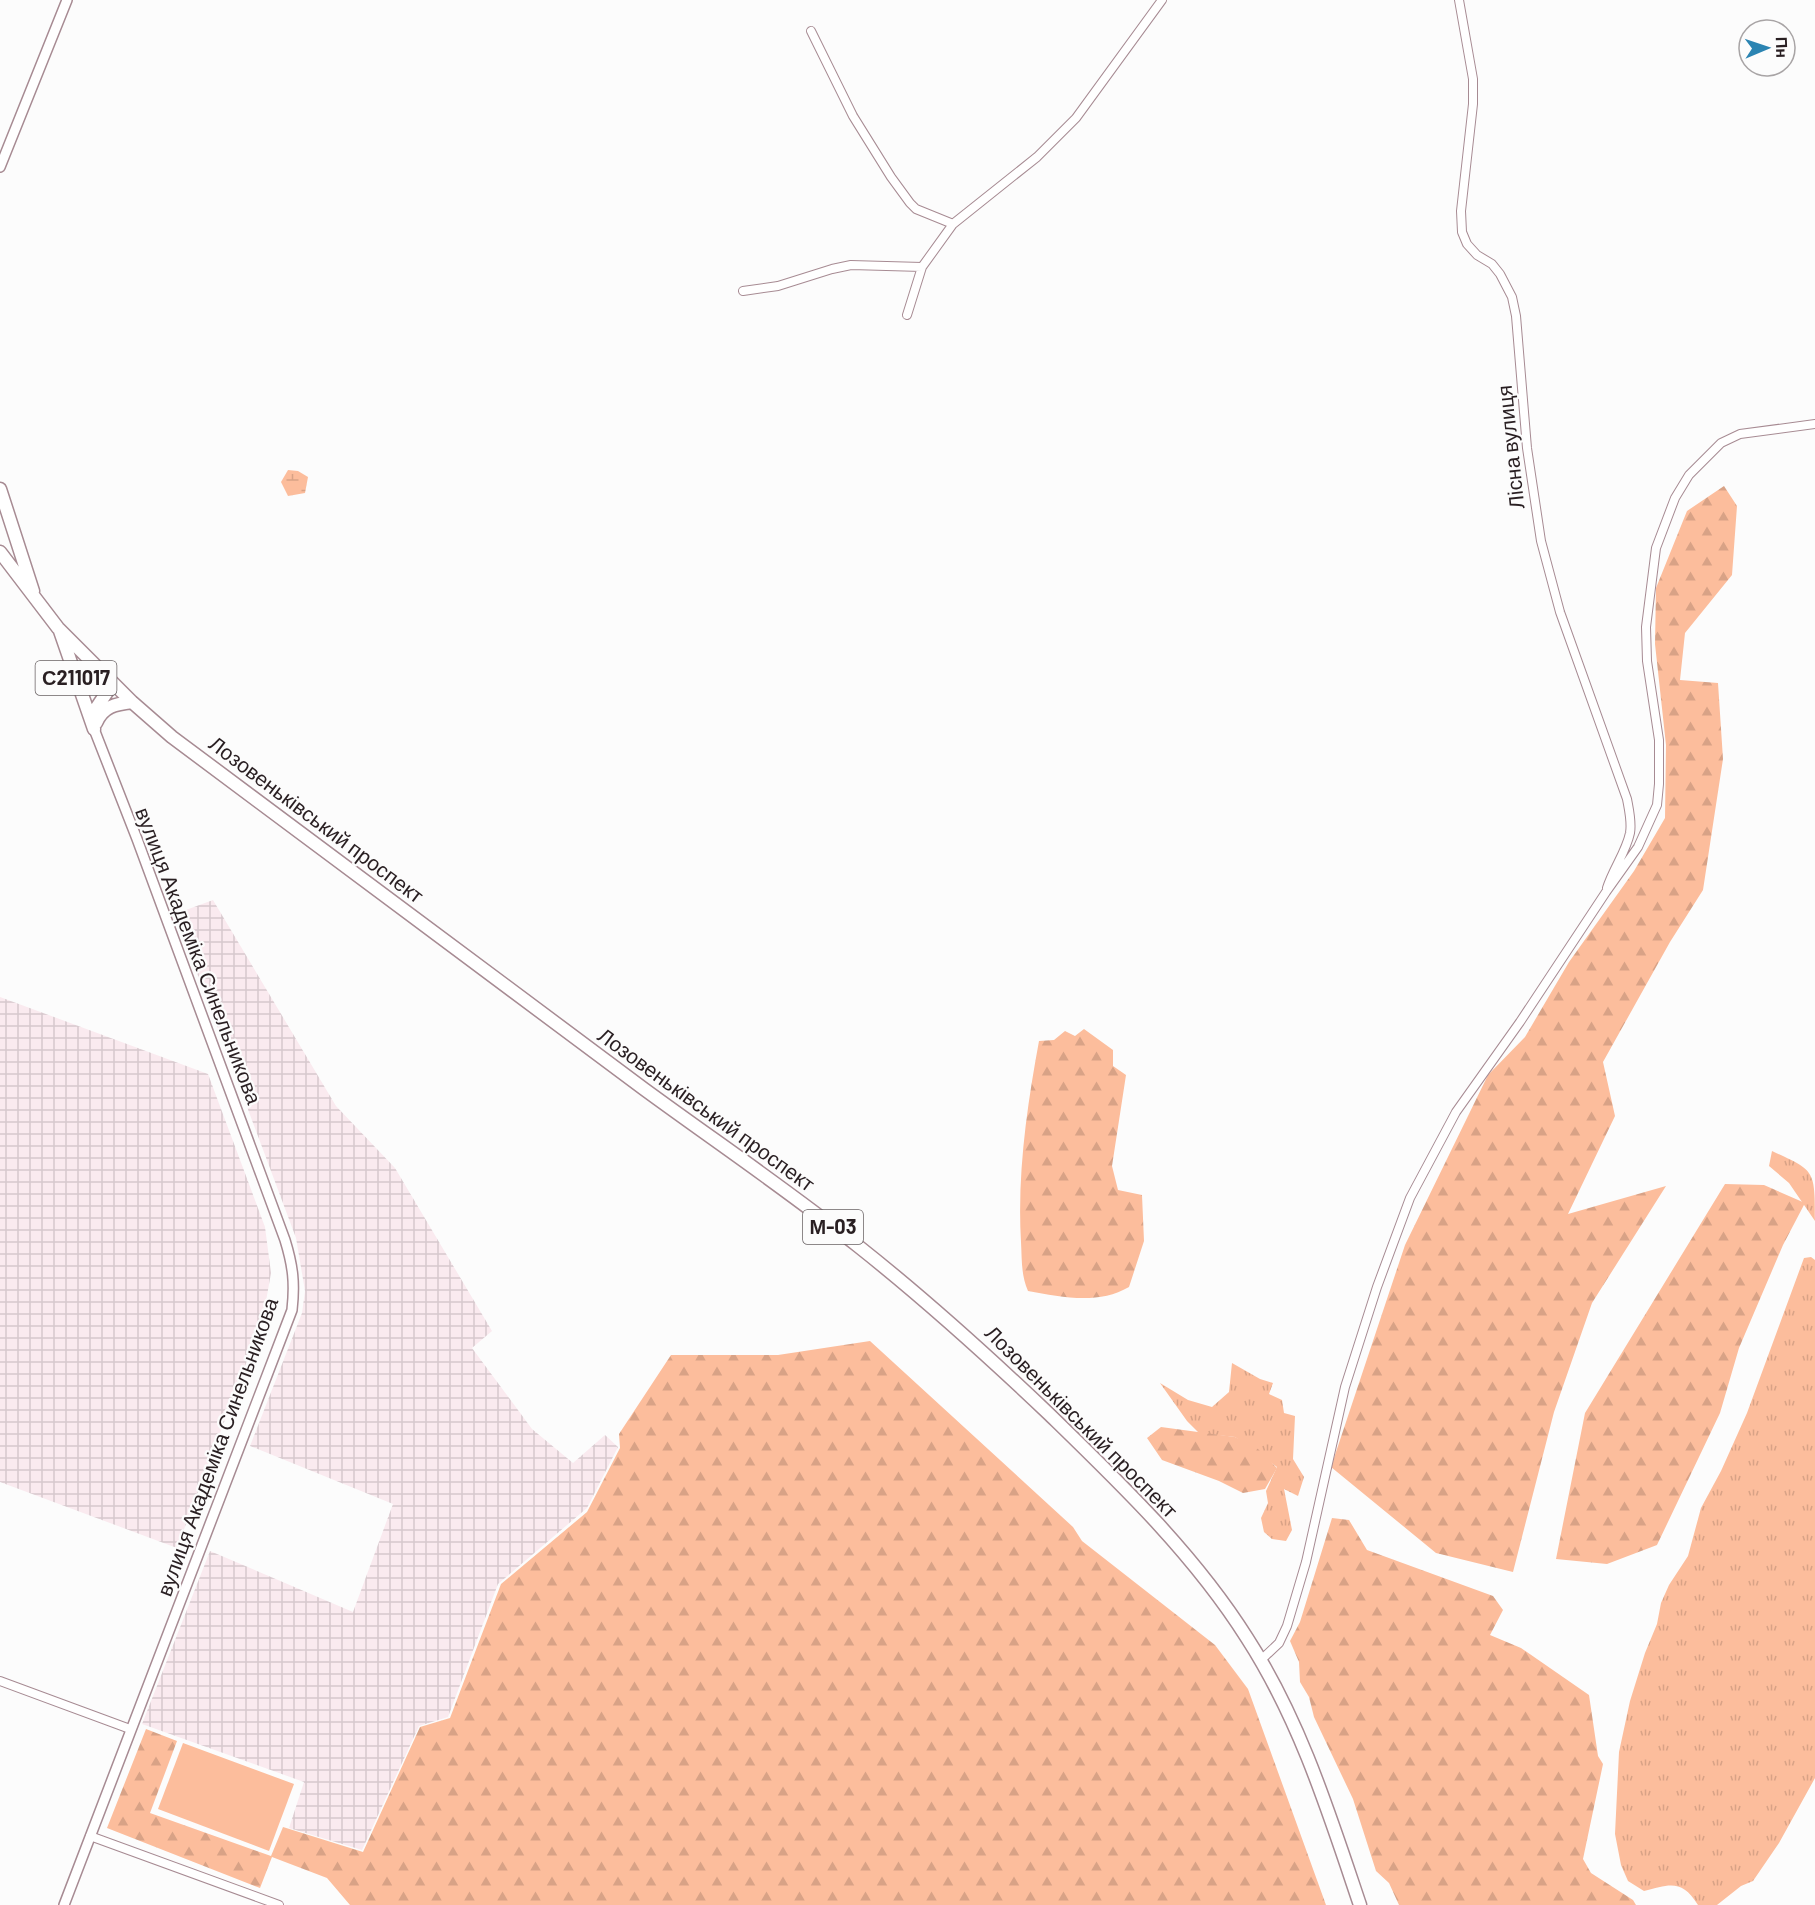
<svg xmlns="http://www.w3.org/2000/svg" width="1815" height="1905" font-family="Barlow,sans-serif">
<defs>
<pattern id="industrial-grid" width="8" height="8" patternUnits="userSpaceOnUse" patternTransform="scale(1.5)"><rect width="8" height="8" fill="#faeaef"/><path d="M0 4h8M4 0v8" fill="none" stroke="#d6c8cd"/></pattern>
<pattern id="grass-tufts" width="24" height="20" patternUnits="userSpaceOnUse" patternTransform="scale(1.5)"><rect width="24" height="20" fill="#fcbd9c"/><path d="M3 7l-1-3M5 7V3M7 7l1-3M15 17l-1-3M17 17v-4M19 17l1-3" fill="none" stroke="#d8a286"/></pattern>
<pattern id="forest-firs" width="22" height="20" patternUnits="userSpaceOnUse" patternTransform="scale(1.5)"><rect width="22" height="20" fill="#fcbd9c"/><path d="M5 1l3.5 6h-7zM16 11l3.5 6h-7z" fill="#d8a286"/></pattern>
<pattern id="wetland-marsh" width="20" height="14" patternUnits="userSpaceOnUse" patternTransform="scale(1.5)"><rect width="20" height="14" fill="#fcbd9c"/><path d="M1 5h8M5 5V1M11 12h8M15 12V8" fill="none" stroke="#d8a286"/></pattern>
</defs>
<rect width="100%" height="100%" fill="#fcfcfc"/>
<path fill="url(#industrial-grid)" d="M213,900L336,1106L395,1168L492,1331L472,1348L532,1429L573,1463L605,1435L618,1447L587,1508L498,1584L448,1717L419,1726L362,1850L289,1828L304,1782L142,1724L210,1551L353,1612L393,1504L250,1446L302,1313L305,1291L296,1238L175,914Z
M0,997L208,1074L265,1227L271,1273L263,1318L177,1548L0,1482Z"/>
<path fill="url(#grass-tufts)" d="M1772,1151C1815,1171 1815,1169 1815,1221L1789,1183L1769,1166Z
M1811,1257L1815,1260V1778L1779,1843L1753,1881L1741,1886L1717,1905H1698C1682,1879 1670,1884 1644,1891L1628,1881L1621,1865L1615,1834L1619,1752L1630,1701L1645,1653L1657,1624L1661,1603L1669,1585L1688,1556L1701,1508L1721,1471L1747,1413L1804,1258Z
M1232,1363L1260,1379L1273,1383L1269,1394L1282,1400L1284,1413L1295,1416L1293,1459L1304,1477L1298,1496L1284,1489L1292,1530L1286,1541L1272,1539L1264,1532L1261,1518L1268,1503L1266,1491L1277,1467L1235,1437L1199,1433L1187,1421L1160,1383L1188,1400L1212,1407L1229,1392Z"/>
<path fill="url(#forest-firs)" d="M1724,486L1737,506L1732,575L1685,633L1680,680L1718,683L1723,759L1703,890L1670,942L1603,1062L1615,1116L1568,1214L1666,1186L1592,1303L1554,1412L1513,1572L1436,1553L1331,1467L1405,1245L1488,1075L1525,1037L1569,962L1634,871L1665,818L1666,745L1655,644L1656,588L1687,511Z
M1084,1029L1113,1050V1066L1126,1075L1112,1166L1118,1190L1142,1195L1144,1241L1129,1287C1098,1305 1062,1297 1028,1291C1021,1275 1022,1260 1021,1242C1017,1175 1027,1106 1039,1041L1054,1040L1065,1031L1075,1036Z
M1725,1184L1764,1185L1805,1203L1783,1245L1739,1348L1720,1413L1657,1545L1607,1564L1556,1559L1585,1413Z
M870,1341L1073,1527L1082,1541L1215,1645L1248,1689L1326,1905H350L327,1878L272,1857L260,1888L107,1828L146,1729L177,1741L150,1813L271,1856L283,1827L363,1852L420,1727L450,1718L501,1584L587,1512L620,1448L619,1434L671,1355H778Z
M1161,1427L1235,1437L1258,1449L1277,1468L1265,1489L1243,1493L1219,1481L1162,1460L1147,1438Z
M1332,1518L1349,1520L1367,1550L1493,1596L1503,1610L1490,1635L1521,1648L1589,1695L1598,1756L1603,1764L1583,1859L1591,1873L1633,1900L1636,1905H1399L1389,1883L1376,1871L1353,1799L1314,1717L1309,1697L1300,1682L1299,1662L1290,1641L1300,1622Z"/>
<path fill="url(#wetland-marsh)" d="M288,470L298,471L308,477L305,493L288,496L281,482Z"/>
<path fill="#fcbd9c" d="M183,1743L294,1784L269,1851L158,1809Z"/>
<g fill="none" stroke-linecap="round" stroke-linejoin="round">
<g stroke="#a78b93" stroke-width="10">
<path id="minor" d="M1459,0L1473,79V104L1461,211L1462,232L1467,244L1477,255L1492,264L1500,274L1512,297L1516,316L1527,448L1541,541L1560,612L1627,799C1629,810 1632,822 1630,833C1626,852 1613,869 1607,888
M811,31L853,116L891,177L910,203L916,209L953,224
M743,291L778,286L832,269L851,265L922,267
M907,315L922,267L953,224L1037,157L1076,118L1162,0
M1261,1660L1279,1643L1287,1626L1306,1562L1345,1387L1377,1287L1410,1198L1456,1112L1520,1022L1606,892L1638,847L1657,805L1659,784V740L1647,661L1646,627L1656,548L1675,498L1689,475L1721,443L1740,434L1815,424
M0,1681L130,1729
M90,1836L279,1905"/>
</g>
<g stroke="#a78b93" stroke-width="12">
<path id="tertiary" d="M0,167L67,0
M64,1905L292,1310C295,1283 293,1266 285,1240L137,839L94,729"/>
</g>
<g stroke="#a78b93" stroke-width="15">
<path id="trunk" d="M0,489L33,591
M0,552L58,628L132,702L172,737C330,854 486,972 644,1089C715,1141 789,1191 858,1246C925,1299 988,1356 1050,1415C1121,1484 1194,1554 1247,1638C1300,1720 1329,1813 1360,1905
M60,631L94,729
M96,723C103,706 116,704 132,702
M94,725L97,707L113,683"/>
</g>
<use href="#minor" stroke="#fff" stroke-width="8"/>
<use href="#tertiary" stroke="#fff" stroke-width="9"/>
<use href="#trunk" stroke="#fff" stroke-width="12"/>
</g>
<g text-anchor="middle" stroke-width="4.5" stroke-linejoin="round" paint-order="stroke">
<g fill="#fcfcfc" stroke="#686163" stroke-width="1.5">
<rect x="35.5" y="661" width="81" height="34" rx="4.5"/>
<rect x="803" y="1210" width="60" height="34" rx="4.5"/>
</g>
<g font-size="20" font-weight="bold" fill="#291f22">
<text x="76" y="685">С211017</text>
<text x="833" y="1234">М-03</text>
</g>
<g font-size="21" fill="#291f22" stroke="#fcfcfc">
<text transform="translate(1511 447) rotate(-96)" y="7">Лісна вулиця</text>
<text transform="translate(316 820) rotate(37)" y="7">Лозовеньківський проспект</text>
<text transform="translate(198 956) rotate(69)" y="7">вулиця Академіка Синельникова</text>
<text transform="translate(706 1110) rotate(36)" y="7">Лозовеньківський проспект</text>
<text transform="translate(1081 1422) rotate(45)" y="7">Лозовеньківський проспект</text>
<text transform="translate(218 1447) rotate(-70)" y="7">вулиця Академіка Синельникова</text>
</g>
</g>
<g transform="translate(1767 48) rotate(88)"><circle r="28" fill="#fcfcfc" stroke="#a8a4a5" stroke-width="1.5"/>
<path d="M0-4.5L10 22L0 15L-10 22Z" fill="#2b84b2"/>
<text y="-9" font-size="16" font-weight="bold" text-anchor="middle" fill="#291f22">Пн</text>
</g>
</svg>
